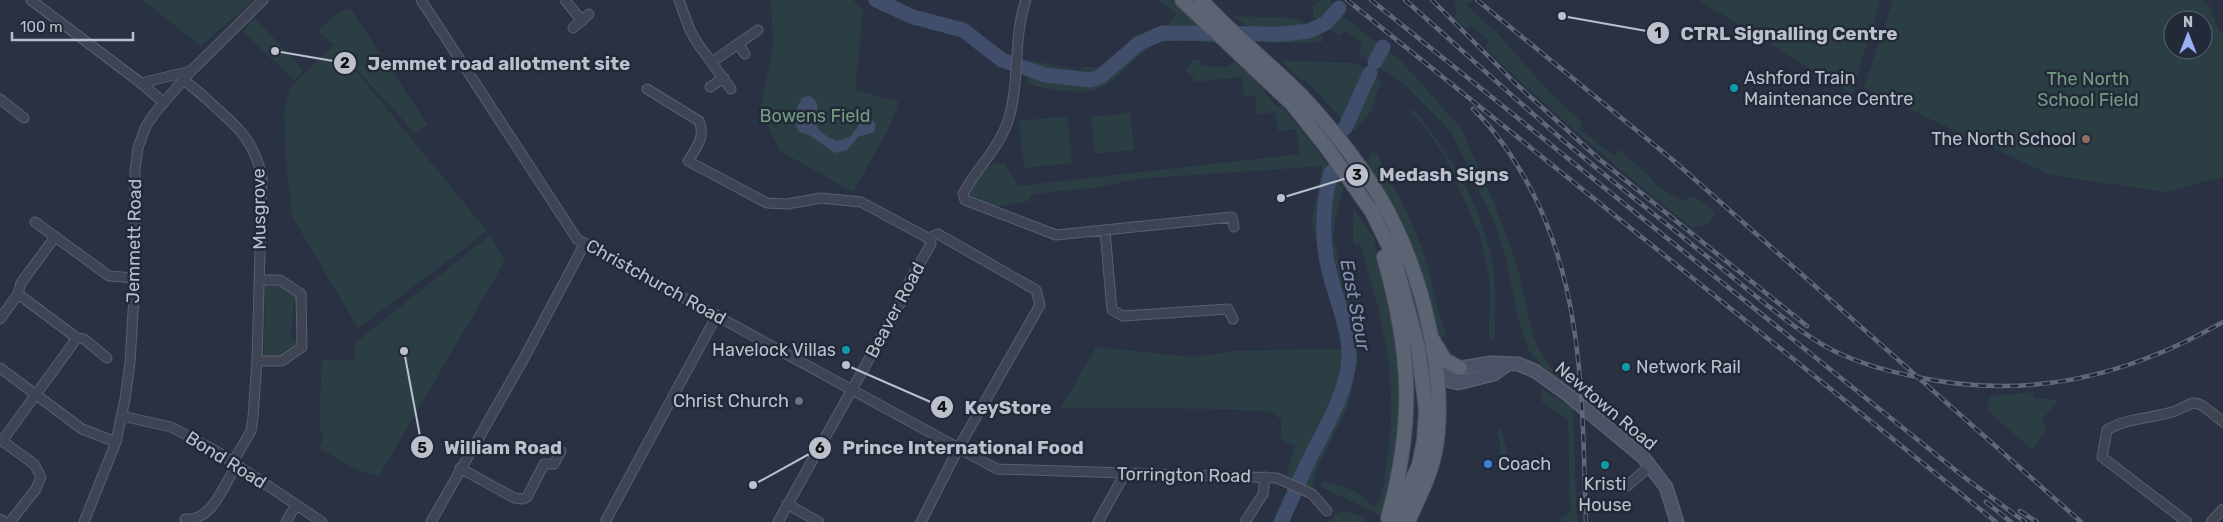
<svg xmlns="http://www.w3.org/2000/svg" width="2223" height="522" font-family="Rubik,sans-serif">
<rect width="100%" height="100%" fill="#293143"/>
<path fill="#2b3e44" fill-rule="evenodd" d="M142,0H254L201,46Z
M771,0H853L863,11L855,90L899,102L886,134L853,192L780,151L760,110L773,47Z
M1159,0H1172L1217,43C1201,43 1182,37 1166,41C1136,49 1124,79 1097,89C1077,96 1048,88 1027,84L1030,60L1080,71L1082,67H1103L1104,63H1108L1135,35L1168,26L1176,14Z
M1321,0H1330L1340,14L1402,62L1461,128L1492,198L1517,264L1534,340L1551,368L1567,373L1570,386L1553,377L1530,353L1520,327L1506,260L1495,224L1451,132L1403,83L1359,54L1362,42L1345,31L1339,36L1313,16V6Z
M1454,0H1474L1466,5L1499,35L1553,96L1582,122L1580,129L1614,156L1618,149L1644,171L1659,187L1683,201L1693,196L1716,212L1709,224L1692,228C1621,171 1553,114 1488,51L1486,46L1489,41L1472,26L1466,29L1454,17L1457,11Z
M1698,0H1880L1852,94Z
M1893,0H2200L2209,5L2219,31L2223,33V177L2166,192L2050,175L1864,88ZM2173,20H2203V50H2173Z
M350,8L428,125L415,133L343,55L487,231L358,328L292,216L286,160L284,113L289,89L334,45L318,31L335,15Z
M1234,16L1293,18L1305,23L1324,37L1322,42L1267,43Z
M255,18L304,71L294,80L242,31Z
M1192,60H1201V66L1227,67L1235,61L1255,79L1276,107L1282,106L1323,158L1343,189L1334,223V243L1352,302L1358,362L1347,409L1318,466L1311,491L1289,479L1287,473L1295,445L1287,444L1281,438V420L1272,412L1224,409L1061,408L1096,347L1193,357L1234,351L1342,349L1312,221L1322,166L1136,179L1102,187L1033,194L1028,201L995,207L969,194C978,181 986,158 1005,164L1018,186L1300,154L1296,129L1278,131L1275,112L1257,115L1255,96H1244L1242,77L1194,82L1193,77L1186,72Z
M1281,61L1356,63L1381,81L1371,112L1354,131L1304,79L1302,81Z
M1407,108L1415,111C1452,156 1483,208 1493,266C1496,290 1495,314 1495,339H1489L1490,281L1480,236L1445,157L1427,130Z
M1130,113L1134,150L1095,154L1091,117Z
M1067,116L1072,163L1024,168L1019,121Z
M1374,152L1379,155V159C1396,190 1414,223 1425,257C1433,283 1436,310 1447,335L1437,339L1393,210L1367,165L1369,156Z
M1353,209L1374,238L1398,346L1404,405L1398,471L1382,518L1366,508L1321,487L1324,481L1355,491L1374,507C1384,497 1384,481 1386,467C1400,385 1384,322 1360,244L1355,245L1353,241Z
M490,235L505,261L379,476L357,470L319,448L323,437L319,428L322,360H355V343Z
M265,284C280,284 294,287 300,302L294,303L291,339L299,340L298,346L277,359L264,358Z
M1541,389L1573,408L1577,522H1562L1561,517L1570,513L1568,420L1542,402Z
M2034,392V398L2058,400L2042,420L2046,431L2032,450L1987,410L1990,396Z
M1498,430H1501L1508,454H1504V463L1511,462L1513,471L1510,472L1509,468H1502V474L1499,473L1500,447Z
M1345,511L1365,518L1366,522H1329L1336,514Z"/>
<path fill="#404d6b" d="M810,96C831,108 796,124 837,141L850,137L866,115L876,124L874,132L858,137L847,150L835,153L809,135L799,132C792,118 795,109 803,97Z"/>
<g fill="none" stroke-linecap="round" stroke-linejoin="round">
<path stroke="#404d6b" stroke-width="15" d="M876,0L913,17L963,30L1002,60L1045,75L1091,80L1100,77L1138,44L1162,33L1283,34L1309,31L1326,23L1339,8
M1375,62L1383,47
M1345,128L1370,73
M1281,522C1292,500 1300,478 1311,456C1326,427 1347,392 1349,358C1350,326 1334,296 1328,266C1321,235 1323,203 1331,172"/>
<g stroke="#595f6d" stroke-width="11">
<path id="street" d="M31,0L141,83L164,103
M421,0L577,239L649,279L997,469L1277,478L1312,494L1327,511
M565,0L582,21
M679,0L690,30L698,44L731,89
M1026,0C1013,37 1020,77 1010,114C1001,148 978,165 963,194L965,200L1056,235L1232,217L1234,227
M573,28L589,14
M738,44L745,54
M712,62L758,30
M183,80C194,87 203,96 213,105C239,128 254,141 262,177L257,361L253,417L251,431L233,462
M141,83L191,71
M710,87L724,78
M647,89L699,121C706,135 696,149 688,161L767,203L787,204L821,198L861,202L928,238
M0,99L24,118
M35,222L109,276L135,278
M1105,231L1112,310L1123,316L1228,309L1233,319
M0,319L18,294L21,283L55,237
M77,338L84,339L107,358
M257,361H282L302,347L301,294L280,280H259
M0,368L82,429L116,442
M122,416L171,427L216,451L322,522
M460,468L514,498L523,499L527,497L544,464H554L561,451
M1627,486L1650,466
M787,504L819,522
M0,519L4,522
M185,519C213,522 224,483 237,465
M10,522L36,489L41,477L34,464L2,441L77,338L18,294
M84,522L116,442L125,399L130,363L135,278V170L138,148L145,128L154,114L191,71L263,0
M286,522L296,505
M431,522L523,360L585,243
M605,522L717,315
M778,522L907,291L908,284L931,244L928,238
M921,522L958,449L1040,305L1036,290L938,234L928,238
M1098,522L1124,475
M1245,522L1263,494L1265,477
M2187,522L2102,457L2107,430C2128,417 2153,419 2175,411C2181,409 2188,404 2194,403C2203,403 2216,417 2223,422
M2211,522L2223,509"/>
</g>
<g stroke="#595f6d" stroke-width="15">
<path id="secondary" d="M1437,378L1458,383L1494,374L1508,364
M1424,380L1437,378L1460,368L1491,363L1518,364L1535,371L1567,394L1643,457L1666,487L1677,522"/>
</g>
<g stroke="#474d5c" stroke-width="16">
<path id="primary" d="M1182,0L1292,104L1327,148L1372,212L1394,257L1418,347L1426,410L1424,440L1419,465L1393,522
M1201,0C1232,34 1269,63 1302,96C1336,133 1375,182 1396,228C1425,289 1448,385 1435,452C1430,477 1418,499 1408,522
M1384,257C1411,353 1415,421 1388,518
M1433,340L1445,360L1460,368"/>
</g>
<use href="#street" stroke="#3e4453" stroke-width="9"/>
<use href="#secondary" stroke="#4c5265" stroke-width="12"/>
<use href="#primary" stroke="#5c6372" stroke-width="14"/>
<g stroke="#606779" stroke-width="4.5">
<path id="rail" d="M1347,0L1996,522
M1371,0L1964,477L2025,522
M1405,0C1458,46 1510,95 1564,141C1598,170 1634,198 1669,226C1695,247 1722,268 1748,290C1776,312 1803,335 1834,351C1859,363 1886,371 1912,376C2024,401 2125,378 2223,322
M1432,0L1514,82L1599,159L1807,326
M1477,0L1674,161L2081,522
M1473,109C1494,129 1509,151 1523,175C1585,281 1582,404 1586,522
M1986,502L2011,522
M2020,511L2037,522"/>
</g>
<use href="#rail" stroke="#222938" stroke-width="2.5" stroke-dasharray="8" stroke-linecap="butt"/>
</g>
<g fill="#0f9aa8" stroke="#222938" stroke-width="2">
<circle cx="1734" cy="88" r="5"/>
<circle cx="846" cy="350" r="5"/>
<circle cx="1626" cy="367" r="5"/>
<circle cx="1605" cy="465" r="5"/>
</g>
<circle fill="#8d6e63" stroke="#222938" stroke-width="2" cx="2086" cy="139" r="5"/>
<circle fill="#6b7280" stroke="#222938" stroke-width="2" cx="799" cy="401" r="5"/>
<circle fill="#3f7fe0" stroke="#222938" stroke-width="2" cx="1488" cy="464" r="5"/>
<g text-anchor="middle" stroke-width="5" stroke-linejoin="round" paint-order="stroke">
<g font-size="18" fill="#bbc0cc" stroke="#222938" text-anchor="start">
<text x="1744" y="84">Ashford Train<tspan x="1744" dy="21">Maintenance Centre</tspan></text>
<text x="2076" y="145" text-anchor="end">The North School</text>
<text x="836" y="356" text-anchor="end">Havelock Villas</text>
<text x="1636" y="373">Network Rail</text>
<text x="789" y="407" text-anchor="end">Christ Church</text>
<text x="1498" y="470">Coach</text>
<text x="1605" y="490" text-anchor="middle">Kristi<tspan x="1605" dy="21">House</tspan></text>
</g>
<g font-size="18" fill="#749c82" stroke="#222938">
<text x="2088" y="85">The North<tspan x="2088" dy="21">School Field</tspan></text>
<text x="815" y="122">Bowens Field</text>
</g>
<g font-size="18" fill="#bbc0cc" stroke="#222938">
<text transform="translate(259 209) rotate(-91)" y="6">Musgrove</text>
<text transform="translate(134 241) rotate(-89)" y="6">Jemmett Road</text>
<text transform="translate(656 282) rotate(29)" y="6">Christchurch Road</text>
<text transform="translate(895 310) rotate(-62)" y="6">Beaver Road</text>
<text transform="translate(1606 406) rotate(40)" y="6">Newtown Road</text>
<text transform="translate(226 460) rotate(32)" y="6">Bond Road</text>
<text transform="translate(1184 475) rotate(1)" y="6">Torrington Road</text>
</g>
<g font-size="19" font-style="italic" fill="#8592b2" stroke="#222938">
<text transform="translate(1356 305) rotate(79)" y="7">East Stour</text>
</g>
</g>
<path fill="none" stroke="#bbc0cc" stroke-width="2" d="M1562 16L1658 33M275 51L345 63M1281 198L1357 175M846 365L942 407M404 351L422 447M753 485L820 448"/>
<g fill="#bbc0cc" stroke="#222938" stroke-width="2">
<circle cx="1562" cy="16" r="5"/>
<circle cx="275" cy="51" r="5"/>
<circle cx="1281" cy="198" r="5"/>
<circle cx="846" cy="365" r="5"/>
<circle cx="404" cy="351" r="5"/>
<circle cx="753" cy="485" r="5"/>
<circle cx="1658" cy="33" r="12"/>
<circle cx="345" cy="63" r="12"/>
<circle cx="1357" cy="175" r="12"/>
<circle cx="942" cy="407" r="12"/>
<circle cx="422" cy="447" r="12"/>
<circle cx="820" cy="448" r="12"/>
</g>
<g font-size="15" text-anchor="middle" font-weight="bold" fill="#111">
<text x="1658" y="38">1</text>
<text x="345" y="68">2</text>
<text x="1357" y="180">3</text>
<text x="942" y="412">4</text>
<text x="422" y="453">5</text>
<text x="820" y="453">6</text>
</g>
<g font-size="19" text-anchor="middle" font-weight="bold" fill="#bbc0cc" stroke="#222938" stroke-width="5" stroke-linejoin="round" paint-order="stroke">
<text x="1789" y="40">CTRL Signalling Centre</text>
<text x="499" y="70">Jemmet road allotment site</text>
<text x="1444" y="181">Medash Signs</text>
<text x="1008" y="414">KeyStore</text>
<text x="503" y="454">William Road</text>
<text x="963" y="454">Prince International Food</text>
</g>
<g transform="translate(2188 35)"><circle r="24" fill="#222938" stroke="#5f6573"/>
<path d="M0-4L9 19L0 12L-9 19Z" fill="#99b1f3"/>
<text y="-8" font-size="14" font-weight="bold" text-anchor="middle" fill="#bbc0cc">N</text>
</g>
<path d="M12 32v8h121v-8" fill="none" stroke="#bbc0cc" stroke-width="2.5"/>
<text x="20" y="32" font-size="15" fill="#bbc0cc" stroke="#222938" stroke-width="4" paint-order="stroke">100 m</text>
</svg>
